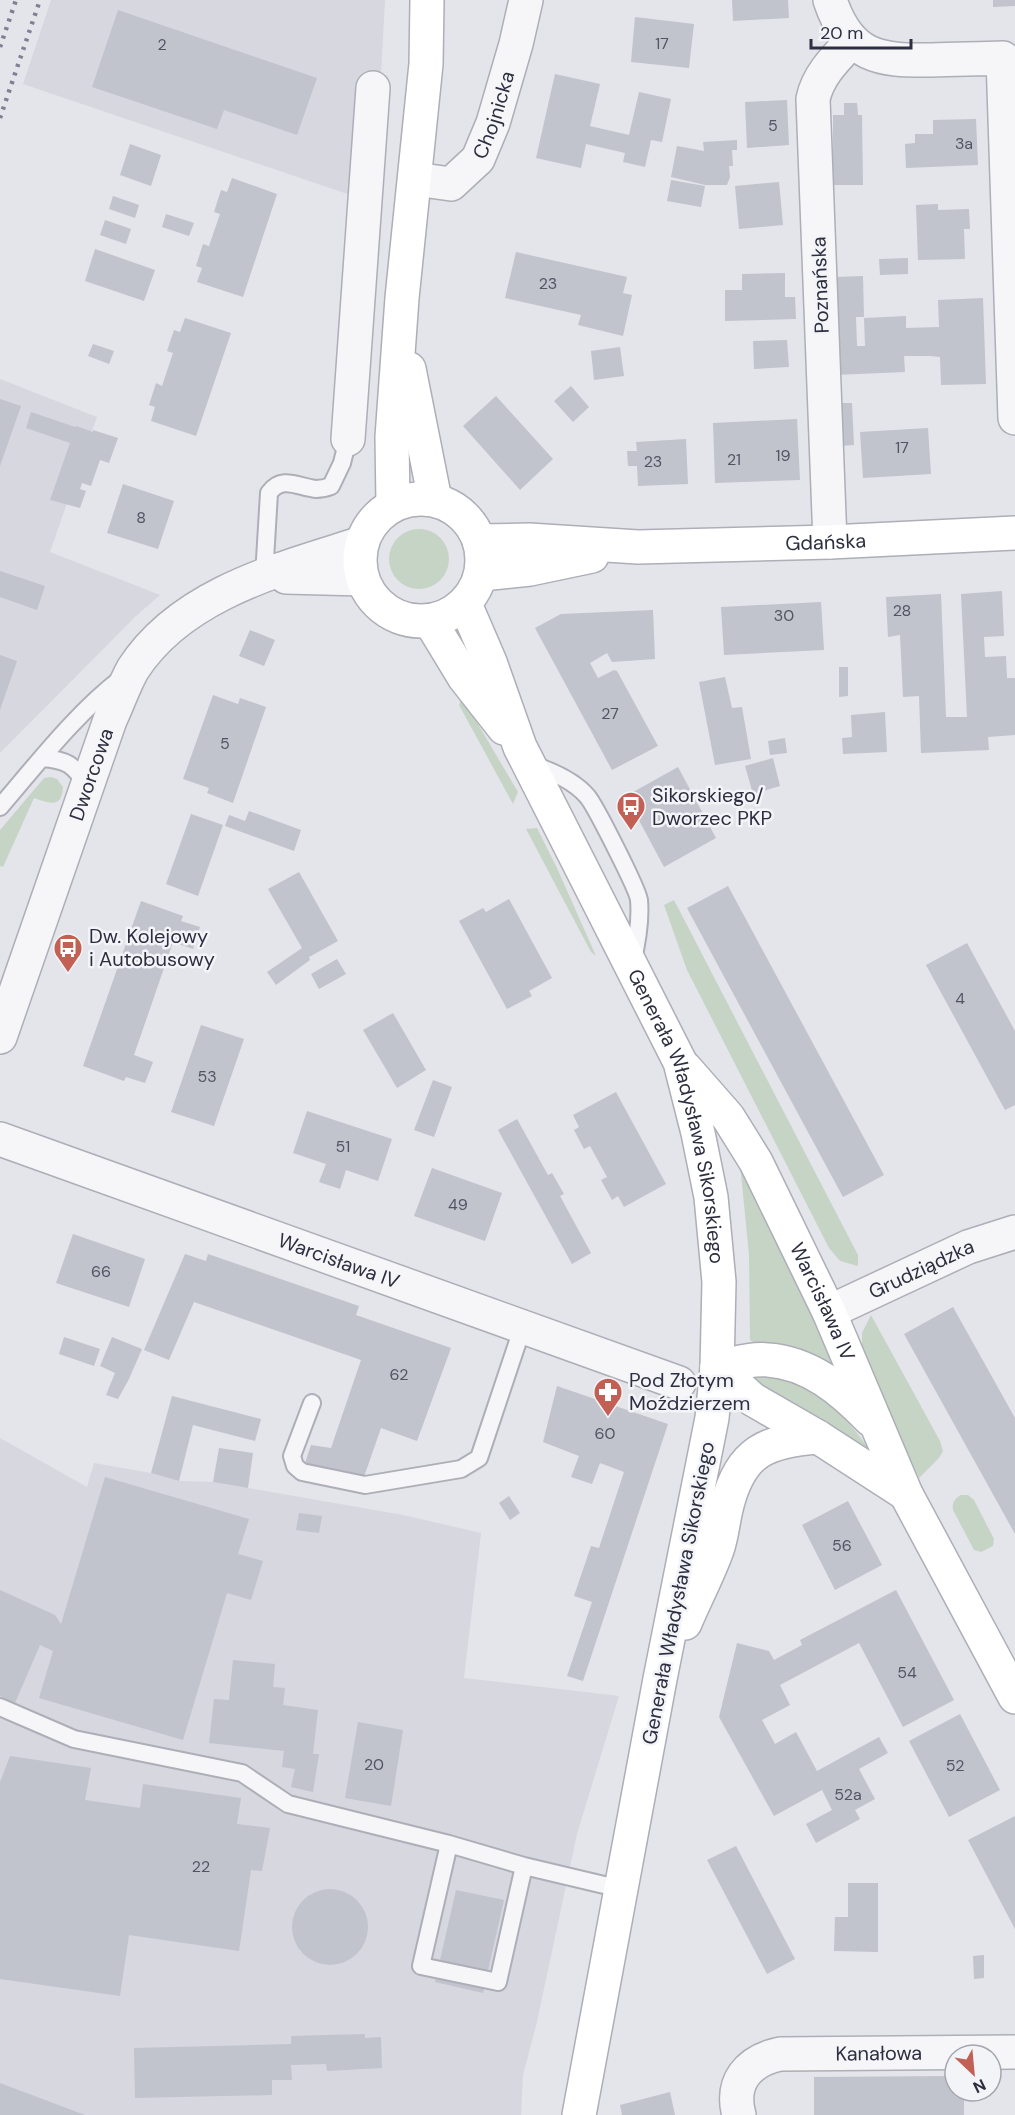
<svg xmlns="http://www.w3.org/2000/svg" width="1015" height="2115" font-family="'DM Sans',sans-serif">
<rect width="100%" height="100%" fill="#e4e5ea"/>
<path fill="#d6d7df" d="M51,0H385L374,203L23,84Z
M0,379L97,417L50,552L160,595L136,616L0,753Z
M0,1438L87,1487L94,1463L151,1473L179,1481L213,1482L403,1515L481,1533L464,1678L619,1696L577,1834L536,2026L523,2075L521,2115H0Z"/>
<path fill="#c6d4c6" d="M389 559a30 30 0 1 1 60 0a30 30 0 1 1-60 0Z
M462,697L518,792L513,804L459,705Z
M51,777L57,779L63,787C62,809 49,803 34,798L3,867L0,866V830L44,778Z
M537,828L557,868L596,956L591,952L526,829Z
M674,900L858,1255V1266L840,1261L829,1248L687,970L664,905Z
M743,1161L837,1369C822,1359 806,1349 788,1345C777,1342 759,1348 750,1340L749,1255L740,1164Z
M871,1315L940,1441L943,1451L939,1458L919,1478L862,1353V1333Z
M754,1376C766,1376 779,1376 791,1380C825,1392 859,1432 878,1462L754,1382L752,1377Z
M961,1495H968L974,1500L994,1539L993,1546L981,1552L974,1550L953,1510C952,1503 954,1499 961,1495Z"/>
<path fill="#c1c3cd" d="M732,0H788L789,18L733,21Z
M993,0H1015V6L993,7Z
M118,10L317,78L297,135L224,110L217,129L92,87Z
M635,17L694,24L689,68L631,62Z
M555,74L600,84L590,126L629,135L639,92L671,99L662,142L651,140L645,167L623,162L625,153L586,144L581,168L536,158Z
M787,100L789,145L747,148L745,102Z
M844,103H857L858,115H862L863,185H833V115H844Z
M976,119L978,165L906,168L905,144L915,143V134H933V120Z
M737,140V150H732L733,166H729L730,177L727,185H705L671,177L677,146L704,151L703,142Z
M130,144L161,155L151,186L120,175Z
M232,178L277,194L243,297L197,282L202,268L196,266L203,244L209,246L220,214L214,212L221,190L227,192Z
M671,180L705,186L701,207L667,201Z
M779,182L783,225L739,229L735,186Z
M113,196L139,205L135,218L109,209Z
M938,204V210L969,209L970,229H964L965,259L918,260L916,205Z
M166,214L194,223L189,236L162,227Z
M105,220L131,229L126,244L100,235Z
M95,249L155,270L144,301L85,281Z
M516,252L627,277L623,293L632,295L623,336L578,325L581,315L505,298Z
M908,258V274L880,275L879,259Z
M785,273V297H795L796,319L725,321V290H742V274Z
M863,276L864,317H856L857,346H865L864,318L906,316V328L939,327L938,300L983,298L986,384L941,385L940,357L930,356H904L905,372L834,375L836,277Z
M185,318L231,333L196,436L151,421L155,407L149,405L156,383L162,386L173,353L167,351L174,330L180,332Z
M787,340L789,367L754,369L753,341Z
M93,344L114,351L109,364L88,356Z
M620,347L624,376L594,380L591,351Z
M571,386L589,407L573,422L554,401Z
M496,396L553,459L520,490L463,426Z
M0,399L21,406L0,466Z
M835,403H852L854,445L837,446Z
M31,412L75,427L76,426L93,432V430L118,438L109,463L100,460L91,486L82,483L80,489L86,491L80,508L50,500L70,443L26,428Z
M797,419L800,480L715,483L713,423Z
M928,428L931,474L863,478L860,432Z
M686,439L688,484L638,486L637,466H628L627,451H637L636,442Z
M123,484L174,501L158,549L107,533Z
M0,571L45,586L37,610L0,597Z
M1002,591L1004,636L984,637L985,657L1006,656L1007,678H1015V735L988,737L989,750L921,753L919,696L903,697L900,635L888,637L886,597L941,594L946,717H967L961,594Z
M821,602L824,650L724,655L721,607Z
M653,610L655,659L612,662L607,653L590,663L598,678L614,670L617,671L658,746L612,770L535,628L561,614Z
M250,630L275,640L264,666L239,656Z
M0,655L17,661L0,710Z
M839,667H848V696L839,697Z
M725,677L732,708L742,707L751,759L715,765L699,682Z
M213,695L238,704L240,698L266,707L233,803L207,793L209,788L183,779Z
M885,712L887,752L843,754L842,738L852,737L851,715Z
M785,738L787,753L770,755L768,741Z
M773,758L780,786L753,794L745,766Z
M678,767L716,838L664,867L626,796Z
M249,811L301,830L294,851L225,826L229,815L245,821Z
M191,814L223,825L198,896L166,884Z
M299,872L338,941L309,957L310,960L276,985L267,972L302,948L268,889Z
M728,886L884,1175L843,1197L687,908Z
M509,899L552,978L529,991L532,996L507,1009L459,921L483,908L486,912Z
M141,901L183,916L181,921L200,927L193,949L173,942L134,1055L153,1062L145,1083L126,1077L124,1081L83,1066Z
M967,943L1015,1031V1105L1005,1110L926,965Z
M337,959L346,974L319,989L311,974Z
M393,1013L426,1070L397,1088L363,1030Z
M201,1025L244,1039L214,1126L171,1112Z
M433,1080L452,1087L434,1137L414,1130Z
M616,1092L666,1184L624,1207L618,1196L612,1200L601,1180L607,1177L590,1146L584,1149L574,1130L579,1127L573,1115Z
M307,1111L392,1139L378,1181L346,1170L340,1189L319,1182L326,1164L293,1153Z
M517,1119L548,1175L552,1173L564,1194L560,1196L591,1253L572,1264L498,1130Z
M432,1168L502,1193L485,1241L414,1216Z
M73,1234L145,1259L129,1307L56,1283Z
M185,1254L206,1261L208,1254L359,1306L356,1315L451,1348L417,1441L381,1428L364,1477L304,1466L311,1445L331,1448L361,1360L194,1302L169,1360L144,1350Z
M953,1307L1015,1418V1534L904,1334Z
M64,1337L100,1349L94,1366L59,1354Z
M112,1337L142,1349L129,1379L118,1399L106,1395L115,1373L100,1366Z
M557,1386L668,1424L583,1681L567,1676L592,1602L574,1596L591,1546L599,1548L624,1472L600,1463L592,1484L571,1477L579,1456L543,1442Z
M172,1396L261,1419L255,1441L193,1425L179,1481L151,1473Z
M219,1448L253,1453L248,1488L213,1482Z
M105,1477L249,1519L238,1554L263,1561L251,1600L227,1593L183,1740L39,1698L53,1651L40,1645L15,1703L0,1696V1590L55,1615L61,1624Z
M509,1496L520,1513L510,1520L499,1503Z
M848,1501L882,1565L835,1590L802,1525Z
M299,1513L322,1516L319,1533L296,1530Z
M896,1590L954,1700L903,1727L859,1643L780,1685L790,1705L762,1720L775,1744L796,1732L817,1771L879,1737L888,1753L859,1769L875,1799L855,1810L860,1819L816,1843L806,1824L832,1810L822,1790L774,1816L719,1717L737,1643L769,1651L774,1660L802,1645L800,1640Z
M233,1660L275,1664L273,1687L285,1688L283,1705L318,1710L313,1754H319L313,1792L291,1787L295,1769L282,1767L284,1751L209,1743L214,1699L229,1700Z
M960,1714L1000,1790L949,1817L909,1741Z
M358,1722L403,1730L391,1806L345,1798Z
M10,1756L91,1768L85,1800L140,1808L143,1784L241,1798L237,1824L270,1828L262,1871L251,1870L239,1951L129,1935L120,1996L0,1979V1782Z
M1015,1816V1929L968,1840Z
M736,1846L795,1959L767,1974L707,1860Z
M848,1883H878V1952L834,1951L835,1917H848Z
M292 1927a38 38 0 1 1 76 0a38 38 0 1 1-76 0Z
M456,1890L504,1900L483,1993L435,1982Z
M984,1955V1978L974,1979L973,1956Z
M365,2034V2038L381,2037L382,2068L327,2071L326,2064L291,2065L292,2080H272V2095L135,2098L134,2048L291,2044V2036Z
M955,2076V2091H964V2115H814V2077Z
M0,2083L85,2115H0Z
M670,2092L675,2115H622L620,2105Z"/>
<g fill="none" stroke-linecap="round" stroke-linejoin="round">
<g stroke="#adaeb7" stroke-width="20">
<path id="lane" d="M264,576L269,493C282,475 298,487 316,489C321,489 326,488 331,486L342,463L348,439
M42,758C67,760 73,764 87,785
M530,764C549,770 574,781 587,796C595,805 638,890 639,900C641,922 637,943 632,964
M0,807C37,764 77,712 122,678
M312,1403L292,1456L295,1466L302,1472L365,1485L461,1469L479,1458L523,1326
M0,1707L74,1739L242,1773L288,1804L449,1844L524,1866L621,1889
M449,1844L421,1966L498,1982L524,1866"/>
</g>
<g stroke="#adaeb7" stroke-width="36">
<g id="street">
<path d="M830,0C849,57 878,61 932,60C956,59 979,59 1003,58L1015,418"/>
<path id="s1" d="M415,179L451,184L478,159L493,123L516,44L526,0"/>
<path d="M348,439L373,88"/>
<path d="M830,542L813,99C818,75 836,58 852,41"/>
<path d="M286,577L362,579"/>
<path id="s2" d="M0,1037L110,720C118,703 124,685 133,669C182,593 281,569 362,543"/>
<path id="s3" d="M0,1139L679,1383"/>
<path id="s4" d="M829,1312L968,1247L1015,1232"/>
<path id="s5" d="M739,2115C730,2082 748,2061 780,2054L1015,2052"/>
</g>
</g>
<g stroke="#adaeb7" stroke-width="36">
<g id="secondary">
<path d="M409,369L435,500"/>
<circle cx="421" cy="560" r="61"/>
<path d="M393,505L392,437L402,298L426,64L427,0"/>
<path id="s6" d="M480,541L529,540L638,547L830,542L1015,533"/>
<path d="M482,574L530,569L592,556"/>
<path id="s7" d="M465,604L490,662L520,747L680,1062L698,1133L711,1197L719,1282L717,1367L712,1418L660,1679L579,2115"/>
<path d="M430,621L464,677L504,728"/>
<path id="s8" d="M685,1068L728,1117L756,1162L829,1312L906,1494L1015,1697"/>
<path d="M717,1367L752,1399L818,1437L906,1494"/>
<path d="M717,1367C733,1364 752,1358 768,1360C810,1363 842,1390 870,1419"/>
<path d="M685,1623C695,1599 708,1575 717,1550C722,1536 723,1520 727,1505C741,1451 766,1441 818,1437"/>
</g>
</g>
<use href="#lane" stroke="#f6f6f9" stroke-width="16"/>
<use href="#street" stroke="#f6f6f9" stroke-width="33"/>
<use href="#secondary" stroke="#fff" stroke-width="33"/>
<path stroke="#7e8193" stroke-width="4.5" stroke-dasharray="3 6" stroke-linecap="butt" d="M0,47L16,0
M0,118L40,0"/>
</g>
<defs>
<g id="bus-pin" transform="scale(1.5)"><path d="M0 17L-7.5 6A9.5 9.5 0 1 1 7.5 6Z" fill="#c36055" stroke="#f3f4f8"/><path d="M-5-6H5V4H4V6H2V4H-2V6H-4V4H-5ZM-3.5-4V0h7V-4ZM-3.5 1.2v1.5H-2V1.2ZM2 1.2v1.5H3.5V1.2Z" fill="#fff"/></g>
<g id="pharmacy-pin" transform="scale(1.5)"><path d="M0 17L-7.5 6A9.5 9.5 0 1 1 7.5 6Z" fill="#c36055" stroke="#f3f4f8"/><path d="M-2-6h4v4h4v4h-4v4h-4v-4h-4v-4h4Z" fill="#fff"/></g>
</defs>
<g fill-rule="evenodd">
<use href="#bus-pin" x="631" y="806"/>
<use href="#bus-pin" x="68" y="948"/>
<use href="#pharmacy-pin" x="608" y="1392"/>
</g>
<g text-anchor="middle" stroke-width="5" stroke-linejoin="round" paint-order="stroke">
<g font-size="16" fill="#525464">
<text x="662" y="49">17</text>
<text x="162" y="50">2</text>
<text x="773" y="131">5</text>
<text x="964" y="149">3a</text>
<text x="548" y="289">23</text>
<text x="902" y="453">17</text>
<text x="783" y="461">19</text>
<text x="734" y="465">21</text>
<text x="653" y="467">23</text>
<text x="141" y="523">8</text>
<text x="902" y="616">28</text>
<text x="784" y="621">30</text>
<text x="610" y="719">27</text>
<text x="225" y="749">5</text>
<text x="960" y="1004">4</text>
<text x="207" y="1082">53</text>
<text x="343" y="1152">51</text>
<text x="458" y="1210">49</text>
<text x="101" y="1277">66</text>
<text x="399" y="1380">62</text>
<text x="605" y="1439">60</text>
<text x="842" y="1551">56</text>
<text x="907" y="1678">54</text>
<text x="374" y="1770">20</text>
<text x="955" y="1771">52</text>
<text x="848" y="1800">52a</text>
<text x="201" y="1872">22</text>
</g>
<g font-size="20" fill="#2d2f41" stroke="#f3f4f8">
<text dy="7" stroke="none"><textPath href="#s1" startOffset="120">Chojnicka</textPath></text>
<text transform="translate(820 285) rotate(-92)" y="7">Poznańska</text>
<text dy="7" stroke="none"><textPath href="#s6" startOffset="346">Gdańska</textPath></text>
<text dy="7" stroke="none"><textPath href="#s2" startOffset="278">Dworcowa</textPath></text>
<text dy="7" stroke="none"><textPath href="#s7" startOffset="558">Generała Władysława Sikorskiego</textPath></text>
<text dy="7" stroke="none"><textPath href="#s3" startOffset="360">Warcisława IV</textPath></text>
<text dy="7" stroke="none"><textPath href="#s4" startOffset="102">Grudziądzka</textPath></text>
<text dy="7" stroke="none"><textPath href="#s8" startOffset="273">Warcisława IV</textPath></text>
<text transform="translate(678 1593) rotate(-79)" y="7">Generała Władysława Sikorskiego</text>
<text dy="7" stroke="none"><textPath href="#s5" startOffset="183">Kanałowa</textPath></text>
</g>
<g font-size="20" fill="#2d2f41" stroke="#f3f4f8" text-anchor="start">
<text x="652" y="802">Sikorskiego/<tspan x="652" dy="23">Dworzec PKP</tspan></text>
<text x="89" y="943">Dw. Kolejowy<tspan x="89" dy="23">i Autobusowy</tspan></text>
<text x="629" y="1387">Pod Złotym<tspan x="629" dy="23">Moździerzem</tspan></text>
</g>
</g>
<g transform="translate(973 2073) rotate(154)"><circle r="28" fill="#f3f4f8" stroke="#a4a5af" stroke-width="1.5"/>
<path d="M0-4.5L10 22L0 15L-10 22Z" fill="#c36055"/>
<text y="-9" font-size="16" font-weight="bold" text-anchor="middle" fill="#2d2f41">N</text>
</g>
<path d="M811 39v9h100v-9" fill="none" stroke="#2d2f41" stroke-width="3"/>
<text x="820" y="39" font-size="18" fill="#2d2f41" stroke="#f3f4f8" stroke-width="4.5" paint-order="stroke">20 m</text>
</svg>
